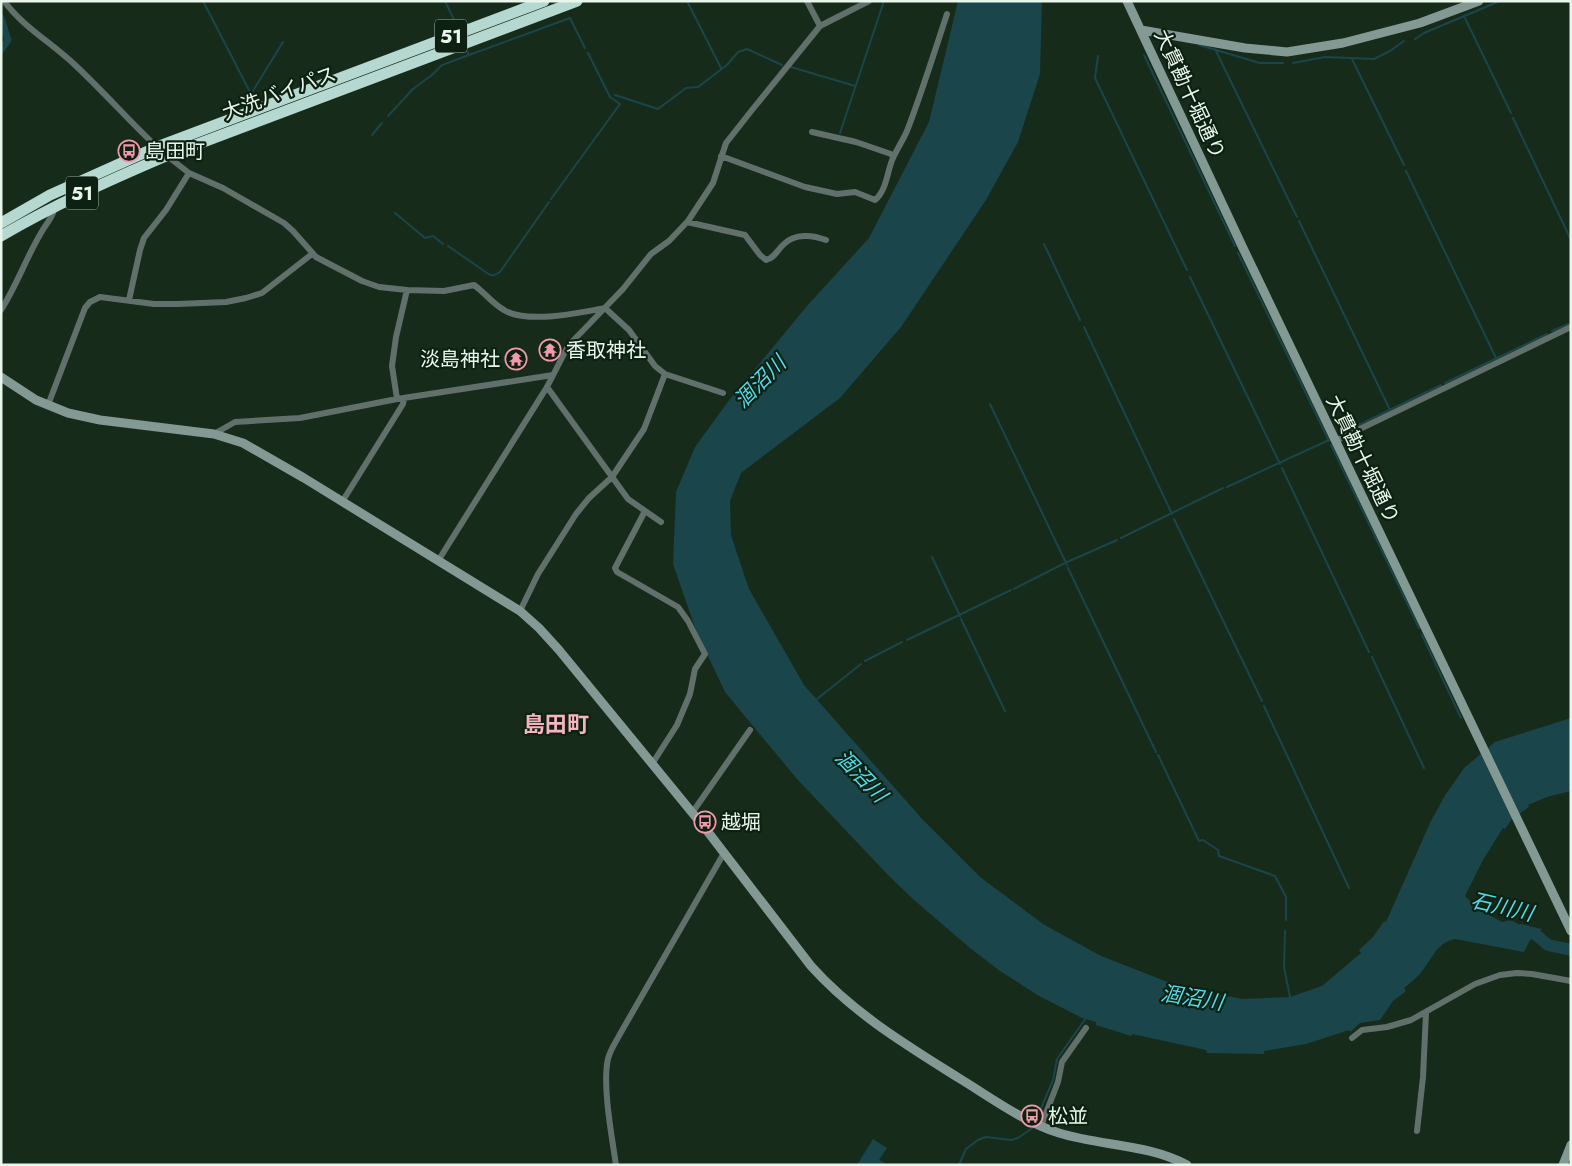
<svg xmlns="http://www.w3.org/2000/svg" width="1572" height="1166" font-family="Jost,'Noto Sans JP',sans-serif">
<rect width="100%" height="100%" fill="#172b1b"/>
<path fill="#1a454b" d="M958,1H1042L1040,74L1018,142L986,200L901,327L840,398L741,473L730,501L731,535L749,589L804,685L923,820L980,877L1043,924L1101,956L1178,986L1242,999L1290,997L1322,986L1361,953L1359,950L1373,937L1384,921L1386,922L1430,823L1444,797L1464,768L1495,742L1571,718V791L1547,797L1528,805L1529,807L1512,819L1505,829L1503,828L1483,860L1465,896L1478,909L1502,922L1511,920L1518,924L1542,929L1530,940L1524,952L1455,939C1437,942 1433,958 1422,971C1417,978 1410,983 1404,988L1406,991L1393,1001L1380,1020L1360,1023L1350,1032L1349,1030L1306,1044L1264,1051V1054L1207,1053L1206,1050L1132,1034L1131,1036L1096,1025V1022L1082,1018L1039,996L1000,971L970,948L914,900L889,876L797,779L725,692L697,633L673,564L676,492L695,447L727,403L807,306L869,238L929,122Z
M873,1139L887,1148L879,1160L886,1164L857,1165Z"/>
<g fill="none" stroke-linecap="round" stroke-linejoin="round">
<path stroke="#1a454b" stroke-width="2" d="M203,1L251,94L283,42
M445,1L456,24
M687,1L721,68
M1464,16L1511,113
M1415,39L1424,33L1500,1
M1199,45L1260,63H1283
M1215,49L1297,217
M469,55L570,18L585,48
M1144,55L1235,246
M1098,56L1095,78L1187,270
M1352,59L1404,165
M1293,63L1325,57L1374,59L1390,51L1404,41
M791,67L855,86
M615,95L658,109L686,88L698,87L727,65L738,52L747,49L782,65
M388,116L413,89L432,75L442,65L469,55L467,51
M1513,118L1571,240
M840,133L884,1
M372,135L382,123
M1406,171L1496,358
M551,199L620,104L610,97L588,53
M395,213L425,238L433,236L443,244
M1299,221L1390,410
M1044,244L1080,320
M448,246L487,273C492,277 495,275 500,272L549,202
M1238,253L1329,441
M1190,277L1280,464
M1084,327L1172,514
M1552,331L1571,323
M1445,383L1547,334
M990,404L1067,565
M1340,434L1441,385
M1331,445L1419,628
M1282,468L1369,652
M1227,487L1329,440
M1174,519L1262,701
M1121,538L1223,488
M932,557L960,616
M1068,568L1156,752
M1014,589L1065,563L1117,540
M961,619L1005,711
M1422,635L1461,718
M907,640L1011,590
M1372,657L1424,768
M865,661L902,642
M817,699L861,664
M1264,706L1349,888
M1158,755L1199,841L1203,840L1218,850L1219,856L1275,876L1286,897V920
M1285,931L1284,967L1290,997
M1036,1120L1053,1080L1057,1059L1086,1018
M959,1165L966,1149L978,1140L986,1137L1011,1140L1018,1138L1034,1127"/>
<path stroke="#1a454b" stroke-width="7" d="M1,18L8,40L1,50"/>
<path stroke="#1a454b" stroke-width="12" d="M1521,930L1535,934L1548,945L1571,950"/>
<path stroke="#62706c" stroke-width="6" d="M4,1C23,27 52,43 75,65C104,92 130,122 159,149
M807,1L820,26
M812,132L856,142L891,154L893,157
M166,155L189,173L223,188L284,223L293,231L316,257L362,281L379,287L407,290L444,291L474,285C485,293 493,304 504,310C526,324 580,313 605,308L629,330L655,366L665,374L723,393
M721,156L805,187L837,194L855,192L875,200C887,190 887,171 893,158C897,149 903,140 907,131C922,92 934,53 947,14
M687,222L745,235L760,255L766,260C775,258 777,250 784,244C795,233 813,235 826,240
M129,300L140,250L144,238L166,210L189,173
M1,310C17,285 26,258 41,233C46,223 54,217 55,206
M547,387L628,499L661,522
M397,399L392,366L396,337L407,290
M48,405L85,308L90,302L100,297L154,304H178L226,302L246,298L262,293L312,254
M214,434L235,422L300,418L397,399L553,375
M1335,441L1571,327
M342,502L403,404L404,398
M645,511L615,568L617,572L678,607L688,621L705,654L695,669L690,694L677,725L652,764
M438,561L547,387L568,346L623,289L651,254L669,241L688,221L713,183L726,143L752,110L820,26L869,1
M520,611L538,574L576,514L589,498L612,477L644,429L665,374
M692,813L750,730
M1352,1038L1362,1030L1387,1027L1411,1020L1475,984L1500,975L1517,973L1532,974L1571,981
M1041,1126L1058,1082L1062,1062L1086,1028
M1417,1131L1423,1077L1426,1013
M616,1165C612,1137 602,1085 608,1059C610,1050 616,1042 620,1034L724,853"/>
<path stroke="#839a94" stroke-width="9" d="M1127,1L1242,246L1571,931
M1141,30L1245,48L1287,52L1343,43L1420,23L1479,1
M1,377L36,400L68,413L100,420L214,434L243,443L304,478L520,611L539,628L559,650L708,832L811,966C854,1014 908,1046 962,1080C993,1099 1024,1122 1059,1133C1101,1146 1148,1144 1187,1165
M1563,1165L1571,1145"/>
<path stroke="#b5d9d0" stroke-width="11" d="M1,223L50,195L157,147L544,1
M1,236C54,205 110,180 166,156L577,1"/>
</g>
<defs>
<g id="bus-ring" transform="scale(1.125)"><circle r="9.5" fill="#0d2112" stroke="#f29aad" stroke-width="1.5"/><path d="M-5-6H5V4H4V6H2V4H-2V6H-4V4H-5ZM-3.5-4V0h7V-4ZM-3.5 1.2v1.5H-2V1.2ZM2 1.2v1.5H3.5V1.2Z" fill="#f29aad"/></g>
<g id="temple-ring" transform="scale(1.125)"><circle r="9.5" fill="#0d2112" stroke="#f29aad" stroke-width="1.5"/><path d="M0-6L5-2H3V0L6.5 2.5H4V6H1.5V3h-3V6H-4V2.5H-6.5L-3 0V-2H-5Z" fill="#f29aad"/></g>
</defs>
<g fill-rule="evenodd">
<use href="#bus-ring" x="129" y="151"/>
<use href="#temple-ring" x="550" y="350"/>
<use href="#temple-ring" x="516" y="359"/>
<use href="#bus-ring" x="705" y="822"/>
<use href="#bus-ring" x="1032" y="1116"/>
</g>
<g text-anchor="middle" stroke-width="4.5" stroke-linejoin="round" paint-order="stroke">
<g fill="#0d2112" stroke="#a7b6aa" stroke-width="1">
<rect x="435" y="19.5" width="32" height="33" rx="4"/>
<rect x="66" y="176.5" width="32" height="33" rx="4"/>
</g>
<g font-size="19" font-weight="bold" fill="#e9f6eb">
<text x="451" y="43">51</text>
<text x="82" y="200">51</text>
</g>
<g font-size="20" fill="#e9f6eb" stroke="#0d2112">
<text transform="translate(279 93) rotate(-20)" y="7">大洗バイパス</text>
<text transform="translate(1190 94) rotate(65)" y="7">大貫勘十堀通り</text>
<text transform="translate(1363 459) rotate(64)" y="7">大貫勘十堀通り</text>
</g>
<g font-size="20" fill="#e9f6eb" stroke="#0d2112" text-anchor="start">
<text x="145" y="158">島田町</text>
<text x="566" y="357">香取神社</text>
<text x="500" y="366" text-anchor="end">淡島神社</text>
<text x="721" y="829">越堀</text>
<text x="1048" y="1123">松並</text>
</g>
<g font-size="21" font-style="italic" fill="#51dcee" stroke="#0d2112">
<text transform="translate(760 382) rotate(-45)" y="7">涸沼川</text>
<text transform="translate(861 776) rotate(46)" y="7">涸沼川</text>
<text transform="translate(1502 907) rotate(13)" y="7">石川川</text>
<text transform="translate(1192 998) rotate(9)" y="7">涸沼川</text>
</g>
<g font-size="22" font-weight="bold" fill="#f6b3c0" stroke="#0d2112">
<text x="556" y="732">島田町</text>
</g>
</g>
<rect width="1572" height="1166" fill="none" stroke="#e9f6eb" stroke-width="5"/>
</svg>
